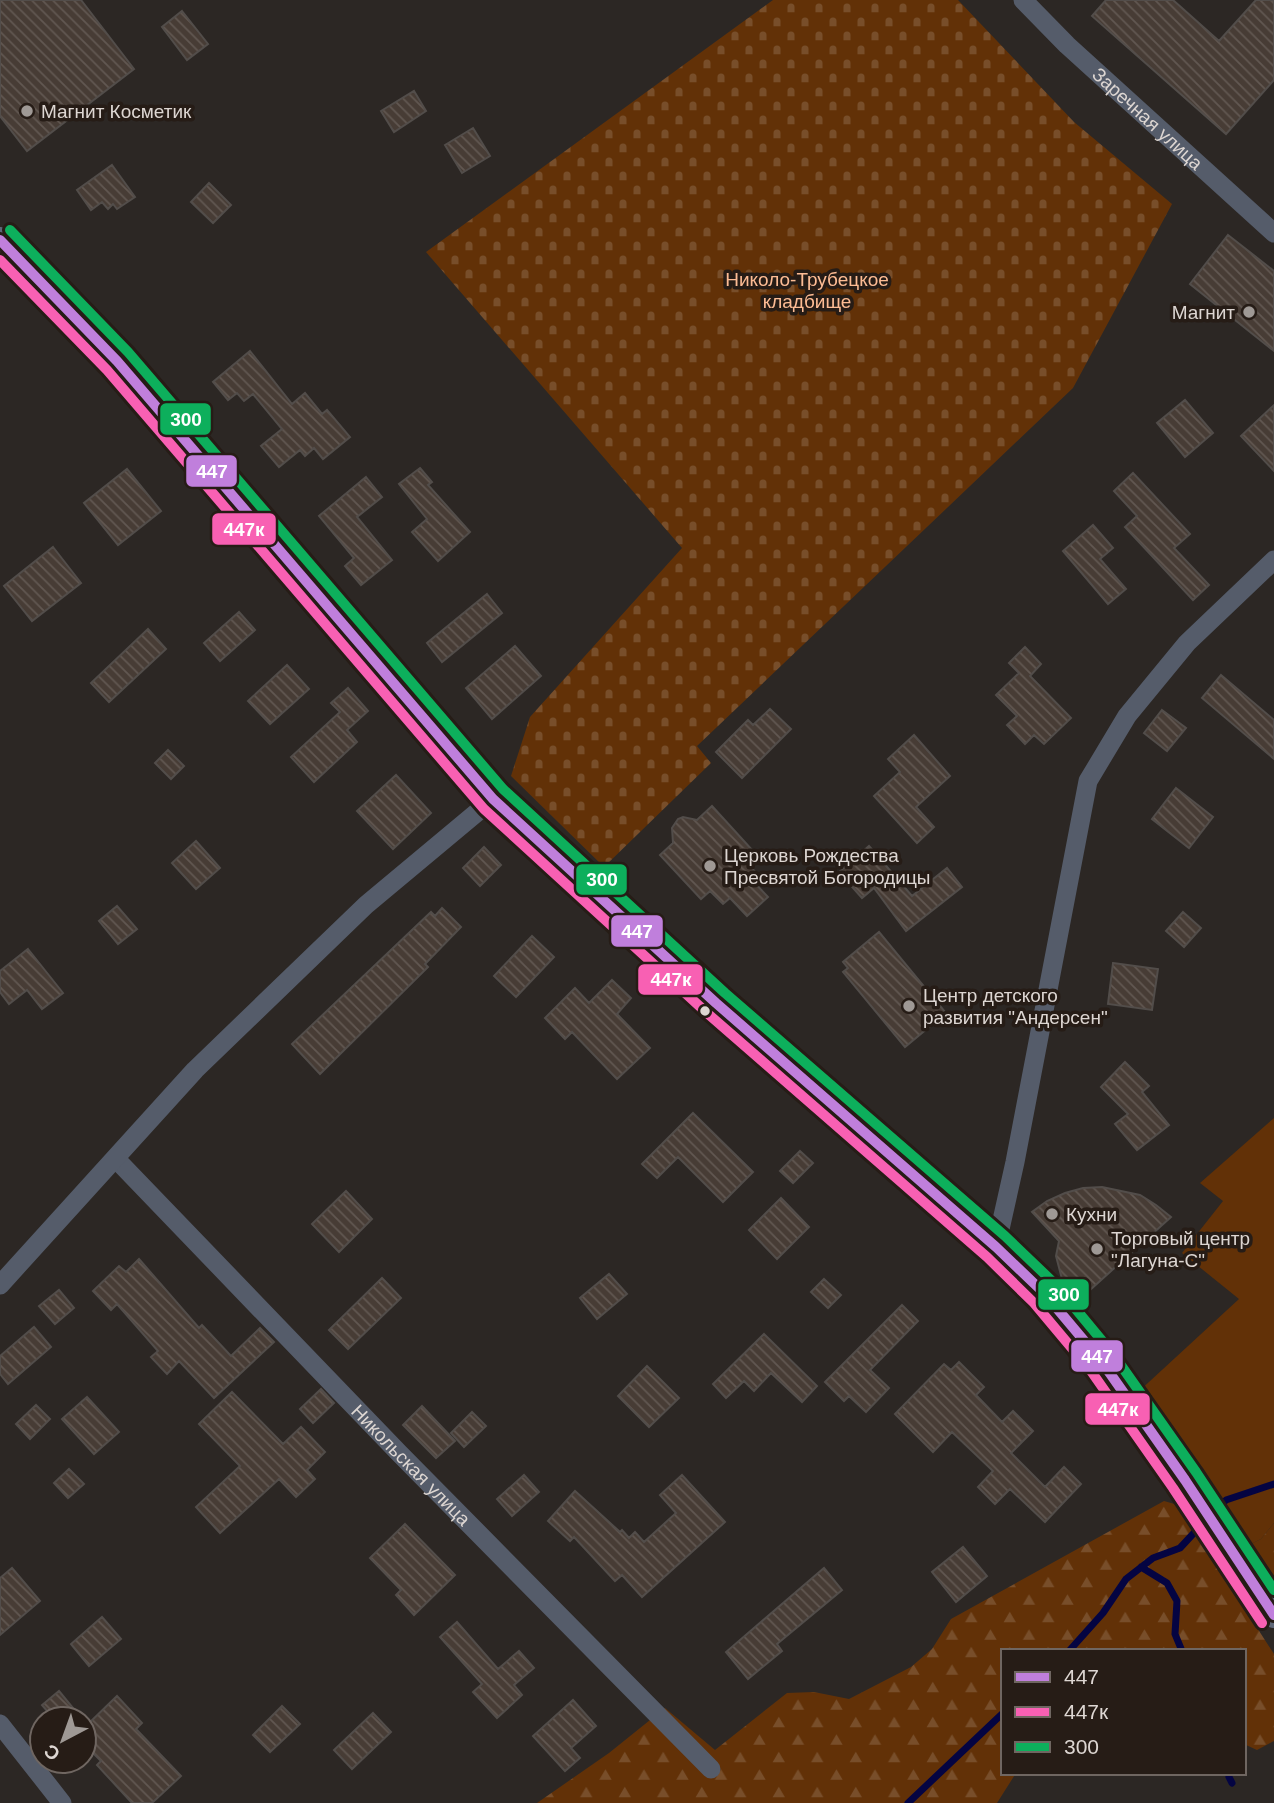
<svg xmlns="http://www.w3.org/2000/svg" width="1274" height="1803" font-family="Helvetica,sans-serif">
<defs>
<pattern id="forest-firs" width="22" height="20" patternUnits="userSpaceOnUse" patternTransform="scale(1.75)"><rect width="22" height="20" fill="#623107"/><path d="M5 1l3.5 6h-7zM16 11l3.5 6h-7z" fill="#784e2a"/></pattern>
<pattern id="cemetery-stones" width="16" height="16" patternUnits="userSpaceOnUse" patternTransform="scale(1.75)"><rect width="16" height="16" fill="#623107"/><path d="M2 7V4a2 2 0 0 1 4 0v3zM10 15v-3a2 2 0 0 1 4 0v3z" fill="#784e2a"/></pattern>
<pattern id="building-back-hatch" width="6" height="6" patternUnits="userSpaceOnUse" patternTransform="scale(1.75)"><rect width="6" height="6" fill="#473c35"/><path d="M-1 5l2 2M0 0l6 6M5-1l2 2" fill="none" stroke="#615751"/></pattern>
</defs>
<rect width="100%" height="100%" fill="#2c2724"/>
<path fill="#623107" d="M1274,1118V1523L1261,1539L1241,1549L1137,1393L1239,1299L1182,1253L1223,1201L1200,1183Z"/>
<path fill="url(#forest-firs)" d="M1164,1501L1178,1505L1274,1654V1741L1257,1750L1244,1744V1651H1003V1773H1016L997,1803H537L609,1753L665,1708L715,1750L787,1693L814,1692L849,1699L911,1667L932,1649L951,1619Z
M1274,1523V1597L1241,1549L1261,1539Z"/>
<path fill="url(#cemetery-stones)" d="M773,0H958L1074,122L1172,204L1073,388L697,746L711,763L604,867L511,776L530,717L682,548L426,252Z"/>
<g fill="none" stroke-linecap="round" stroke-linejoin="round">
<path stroke="#040442" stroke-width="7" d="M1214,1513L1226,1500L1274,1484
M1141,1567L1167,1583L1177,1601L1175,1634L1182,1651
M1069,1651L1103,1613L1126,1579L1153,1558L1180,1548L1205,1521
M1229,1777L1232,1783
M908,1803L1003,1713"/>
</g>
<path fill="url(#building-back-hatch)" stroke="#524d4a" stroke-width="2" d="M0,0H81L134,69L27,151L0,116Z
M1106,0H1173L1219,41L1256,0H1274V80L1226,134L1092,16Z
M182,11L208,44L187,60L162,27Z
M414,91L426,111L394,132L381,111Z
M473,128L490,156L462,173L445,145Z
M112,165L135,197L117,209L113,204L108,209L102,202L91,210L77,190Z
M209,183L231,205L213,223L191,202Z
M1228,235L1274,271V351L1190,284Z
M250,351L292,404L305,393L322,414L327,410L350,437L323,459L314,448L305,456L300,450L279,467L261,446L282,429L253,394L244,401L237,393L228,400L213,382Z
M1185,400L1213,433L1185,457L1157,423Z
M1274,405V471L1241,436Z
M420,468L432,482L428,485L470,532L438,561L412,532L427,519L399,484Z
M127,469L161,511L118,545L84,503Z
M1133,473L1190,534L1174,548L1209,585L1193,600L1125,527L1137,516L1114,491Z
M366,477L382,497L357,517L392,560L361,585L345,566L354,558L319,516Z
M1093,525L1113,548L1100,559L1126,589L1108,604L1063,551Z
M53,547L81,583L32,621L4,586Z
M487,594L502,613L442,662L427,643Z
M239,612L255,630L220,661L204,643Z
M148,629L166,649L109,702L91,683Z
M515,646L541,676L492,719L466,688Z
M1025,647L1041,664L1030,676L1071,718L1044,744L1034,735L1025,744L1007,725L1017,716L996,695L1019,673L1009,663Z
M287,665L309,689L270,724L248,701Z
M1221,675L1274,720V759L1202,698Z
M348,688L368,711L347,730L357,742L314,782L291,757L340,712L331,703Z
M770,709L791,729L742,778L716,752L748,720L753,725Z
M1162,710L1186,728L1167,751L1144,733Z
M914,735L950,776L916,807L934,827L917,843L874,796L900,772L888,759Z
M168,750L184,766L171,779L155,763Z
M396,775L431,813L393,849L357,811Z
M1176,788L1213,817L1189,848L1152,819Z
M712,806L753,851L744,859L756,873L750,878L768,897L747,916L730,898L723,904L710,891L701,899L660,855L673,843L672,828L678,819L683,817L697,820Z
M196,841L220,868L196,889L172,863Z
M869,846L912,896L947,868L962,887L906,931L874,888L862,898L839,872Z
M484,847L501,865L480,886L463,868Z
M117,906L137,929L118,944L99,921Z
M442,908L461,927L425,964L428,967L320,1074L292,1044L431,912L435,916Z
M1183,912L1201,928L1184,947L1166,931Z
M879,932L946,1013L905,1047L843,972L848,968L843,962Z
M532,936L554,957L516,997L494,976Z
M28,949L63,993L42,1009L27,990L9,1004L0,992V971Z
M1113,963L1158,969L1152,1010L1108,1004Z
M612,980L631,998L617,1014L650,1048L617,1079L572,1032L565,1039L545,1018L575,988L589,1003Z
M1125,1062L1149,1086L1142,1092L1169,1125L1137,1150L1115,1124L1128,1114L1101,1087Z
M693,1113L753,1172L723,1202L678,1157L657,1178L642,1164Z
M800,1151L813,1163L793,1183L780,1171Z
M1102,1187L1140,1195L1156,1205L1171,1217L1080,1299L1062,1279L1056,1256L1059,1241L1032,1212L1047,1201L1065,1193L1083,1188Z
M346,1191L372,1219L339,1252L312,1224Z
M781,1198L809,1227L777,1259L749,1230Z
M139,1259L199,1328L202,1325L231,1356L260,1328L274,1342L214,1398L179,1361L167,1374L151,1357L158,1351L117,1304L111,1310L93,1291L119,1266L126,1272Z
M609,1274L627,1294L597,1319L580,1298Z
M382,1278L401,1298L348,1349L329,1330Z
M824,1279L841,1295L828,1308L811,1292Z
M59,1290L74,1308L55,1324L39,1306Z
M902,1305L918,1321L870,1370L889,1388L866,1412L849,1396L844,1401L825,1382Z
M34,1327L51,1347L8,1384L0,1374V1356Z
M764,1334L817,1386L802,1402L771,1373L754,1391L744,1381L726,1398L713,1384Z
M959,1362L984,1387L976,1395L1002,1422L1013,1411L1033,1431L1011,1453L1045,1487L1064,1467L1081,1484L1045,1522L1010,1489L995,1504L978,1487L993,1471L952,1432L933,1452L895,1414L944,1364L951,1370Z
M647,1366L679,1398L649,1427L618,1396Z
M321,1389L334,1403L313,1423L300,1409Z
M232,1392L283,1444L301,1427L325,1452L307,1470L315,1479L296,1497L279,1479L220,1533L196,1507L240,1466L199,1424Z
M87,1397L119,1432L94,1454L62,1419Z
M36,1405L50,1419L30,1439L16,1424Z
M422,1406L455,1441L436,1458L403,1425Z
M472,1412L486,1426L464,1447L451,1433Z
M69,1469L84,1484L68,1498L54,1483Z
M524,1475L539,1492L512,1516L497,1499Z
M682,1475L725,1522L642,1597L622,1575L615,1581L574,1537L570,1541L548,1521L575,1491L620,1532L622,1530L629,1538L635,1532L644,1542L676,1513L660,1495Z
M405,1524L455,1575L414,1615L396,1595L401,1590L370,1558Z
M963,1547L987,1576L956,1602L932,1572Z
M12,1568L40,1601L0,1635V1578Z
M824,1568L842,1590L777,1644L782,1651L748,1679L726,1652Z
M102,1617L121,1639L89,1666L71,1644Z
M457,1622L498,1669L519,1651L534,1668L514,1685L522,1695L497,1718L473,1692L482,1684L440,1637Z
M59,1691L82,1719H54L42,1705Z
M117,1696L142,1723L136,1729L181,1776L152,1803H132L97,1765L101,1761L84,1744V1728Z
M573,1700L596,1726L571,1748L580,1758L565,1771L533,1736Z
M282,1706L300,1724L270,1752L253,1735Z
M373,1713L391,1732L352,1769L334,1750Z"/>
<g fill="none" stroke-linecap="round" stroke-linejoin="round">
<g stroke="#555c6a" stroke-width="19">
<path id="s1" d="M1023,0L1067,45L1274,233"/>
<path id="s2" d="M116,1159L399,1453L711,1769"/>
<path d="M996,1247L1015,1162L1088,781L1127,716L1187,643L1274,560"/>
<path d="M0,1285L195,1070L366,905L493,799"/>
<path d="M0,1724L62,1803"/>
</g>
<path stroke="#5f6778" stroke-width="26" d="M0,240L117,361L493,799L716,1003L996,1247L1044,1293L1102,1362L1185,1480L1274,1615"/>
<g stroke="#261c16" stroke-width="16">
<path id="bus-1" d="M0,240L117,361L493,799L716,1003L996,1247L1044,1293L1102,1362L1185,1480L1274,1615"/>
</g>
<g stroke="#261c16" stroke-width="16">
<path id="bus-2" d="M0,260L107,370L484,809L707,1013L987,1257L1034,1303L1091,1371L1173,1488L1262,1623"/>
</g>
<g stroke="#261c16" stroke-width="16">
<path id="bus-3" d="M10,230L128,352L503,789L725,993L1005,1236L1055,1284L1113,1354L1196,1472L1274,1590"/>
</g>
<use href="#bus-1" stroke="#c07fdc" stroke-width="10"/>
<use href="#bus-2" stroke="#f860b3" stroke-width="10"/>
<use href="#bus-3" stroke="#0daf5c" stroke-width="10"/>
</g>
<g fill="#9f9995" stroke="#261c16" stroke-width="2.5">
<circle cx="27" cy="111" r="7"/>
<circle cx="1249" cy="312" r="7"/>
<circle cx="710" cy="866" r="7"/>
<circle cx="909" cy="1006" r="7"/>
<circle cx="1052" cy="1214" r="7"/>
<circle cx="1097" cy="1249" r="7"/>
</g>
<circle fill="#ddd6d2" stroke="#261c16" stroke-width="2.5" cx="705" cy="1011" r="6"/>
<g text-anchor="middle" stroke-width="7" stroke-linejoin="round" paint-order="stroke">
<g font-size="19" fill="#ddd6d2" stroke="#261c16" text-anchor="start">
<text x="41" y="118">Магнит Косметик</text>
<text x="1235" y="319" text-anchor="end">Магнит</text>
<text x="724" y="862">Церковь Рождества<tspan x="724" dy="22">Пресвятой Богородицы</tspan></text>
<text x="923" y="1002">Центр детского<tspan x="923" dy="22">развития "Андерсен"</tspan></text>
<text x="1066" y="1221">Кухни</text>
<text x="1111" y="1245">Торговый центр<tspan x="1111" dy="22">"Лагуна-С"</tspan></text>
</g>
<g font-size="19" fill="#ddd6d2" stroke="#261c16">
<text dy="7" stroke="none"><textPath href="#s1" startOffset="172">Заречная улица</textPath></text>
<text dy="7" stroke="none"><textPath href="#s2" startOffset="425">Никольская улица</textPath></text>
</g>
<g font-size="19" fill="#fdbc94" stroke="#261c16">
<text x="807" y="286">Николо-Трубецкое<tspan x="807" dy="22">кладбище</tspan></text>
</g>
</g>
<g stroke="#261c16" stroke-width="2.5">
<rect x="159" y="402" width="53" height="34" rx="7" fill="#0daf5c"/>
<rect x="185" y="454" width="53" height="34" rx="7" fill="#c07fdc"/>
<rect x="211" y="512" width="66" height="34" rx="7" fill="#f860b3"/>
<rect x="575" y="863" width="53" height="33" rx="7" fill="#0daf5c"/>
<rect x="610" y="914" width="54" height="34" rx="7" fill="#c07fdc"/>
<rect x="637" y="963" width="67" height="33" rx="7" fill="#f860b3"/>
<rect x="1037" y="1278" width="53" height="33" rx="7" fill="#0daf5c"/>
<rect x="1070" y="1339" width="54" height="34" rx="7" fill="#c07fdc"/>
<rect x="1084" y="1392" width="67" height="34" rx="7" fill="#f860b3"/>
</g>
<g font-size="19" text-anchor="middle" font-weight="bold" fill="#fff">
<text x="186" y="426">300</text>
<text x="212" y="478">447</text>
<text x="244" y="536">447к</text>
<text x="602" y="886">300</text>
<text x="637" y="938">447</text>
<text x="671" y="986">447к</text>
<text x="1064" y="1301">300</text>
<text x="1097" y="1363">447</text>
<text x="1118" y="1416">447к</text>
</g>
<rect x="1001" y="1649" width="245" height="126" fill="#261c16" stroke="#6f6661" stroke-width="2"/>
<rect x="1015" y="1672" width="35" height="10" fill="#c07fdc" stroke="#6f6661" stroke-width="2"/>
<text x="1064" y="1684" font-size="21" fill="#ddd6d2">447</text>
<rect x="1015" y="1707" width="35" height="10" fill="#f860b3" stroke="#6f6661" stroke-width="2"/>
<text x="1064" y="1719" font-size="21" fill="#ddd6d2">447к</text>
<rect x="1015" y="1742" width="35" height="10" fill="#0daf5c" stroke="#6f6661" stroke-width="2"/>
<text x="1064" y="1754" font-size="21" fill="#ddd6d2">300</text>
<g transform="translate(63 1740) rotate(221)"><circle r="33" fill="#261c16" stroke="#6f6661" stroke-width="2"/>
<path d="M0-5L12 26L0 18L-12 26Z" fill="#9f9995"/>
<text y="-10" font-size="19" font-weight="bold" text-anchor="middle" fill="#ddd6d2">С</text>
</g>
</svg>
